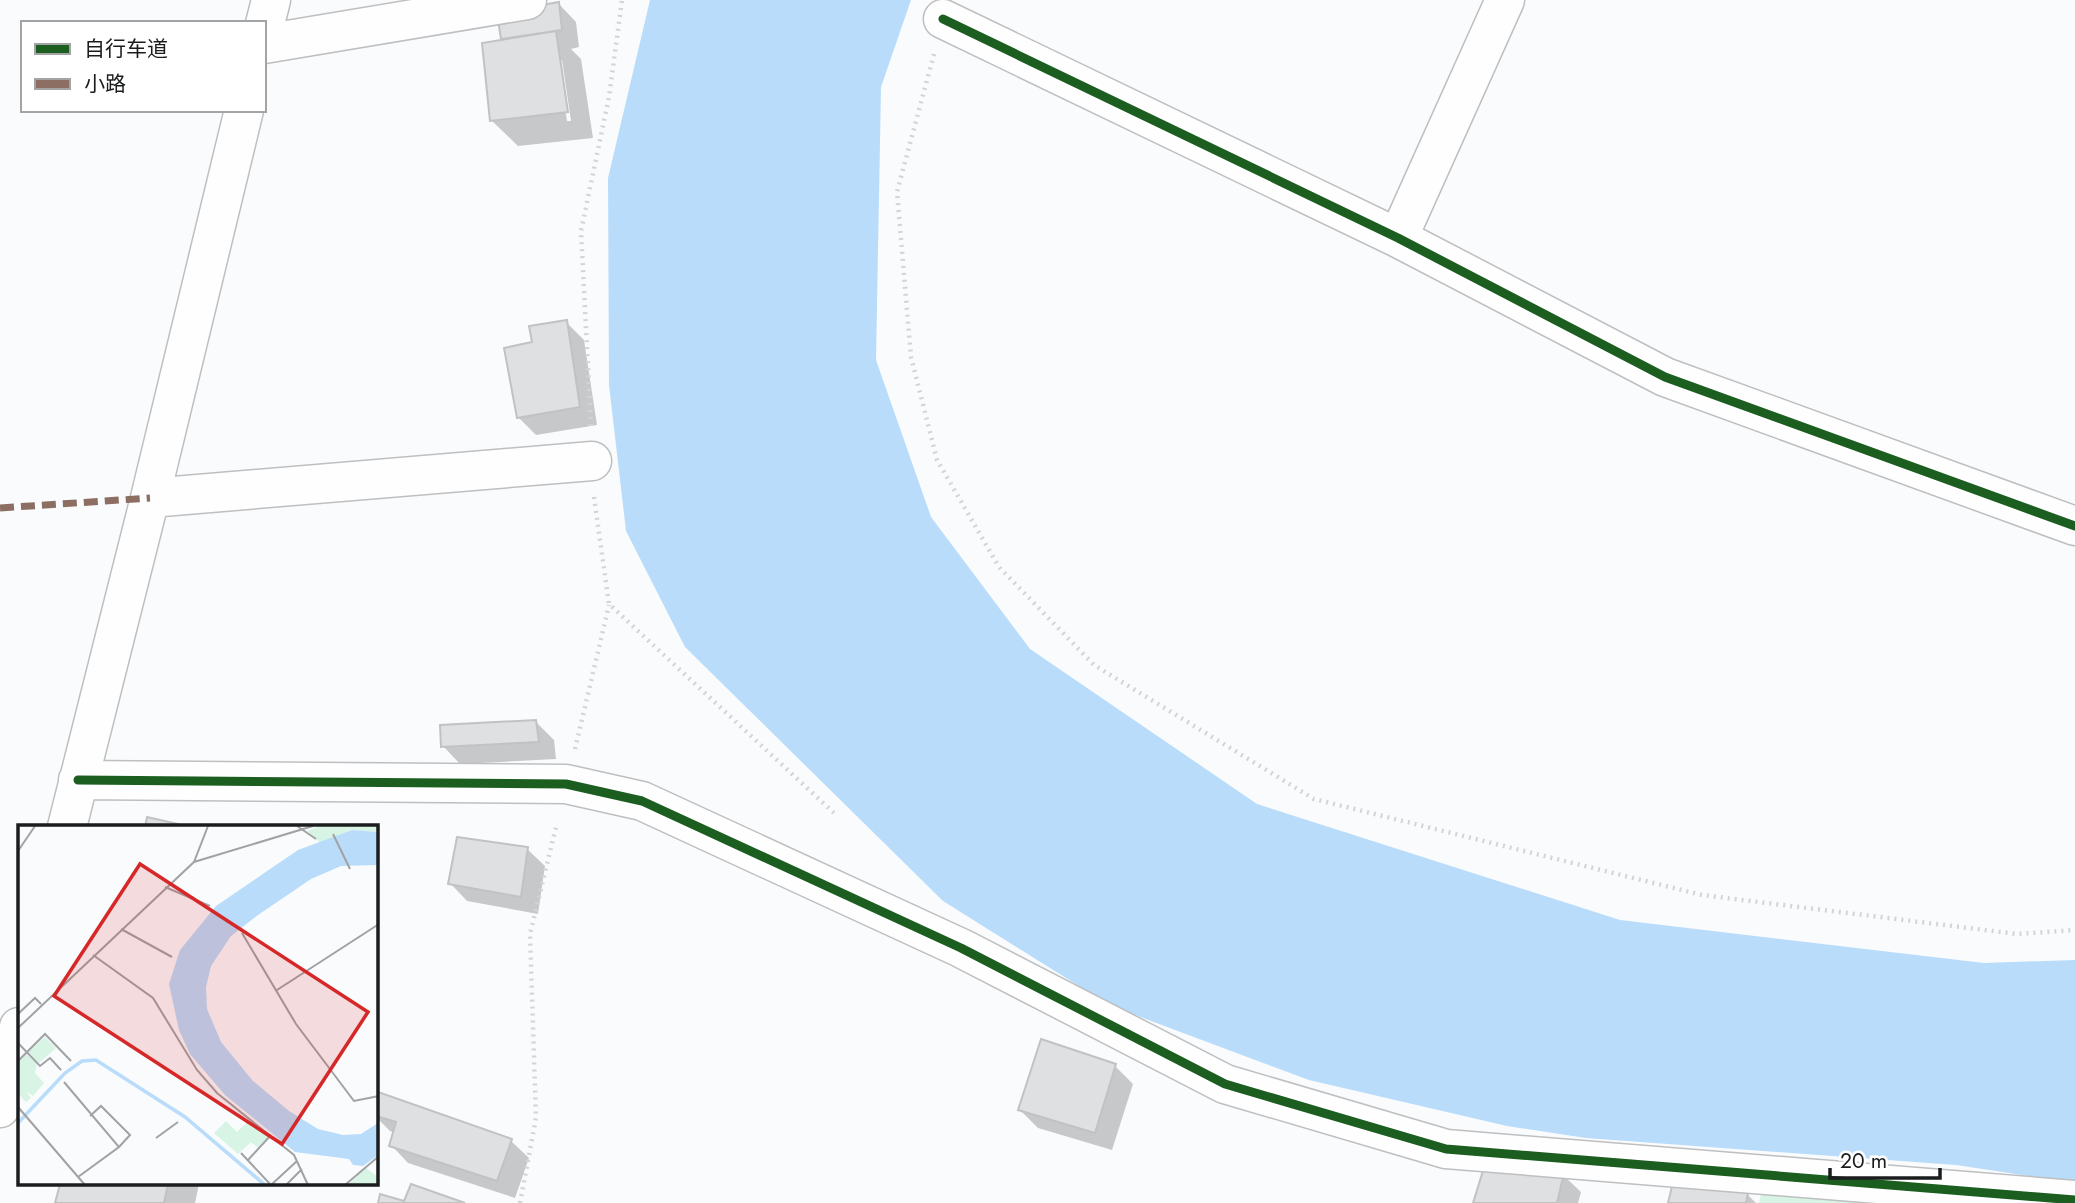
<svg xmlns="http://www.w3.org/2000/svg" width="2075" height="1203" font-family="Jost,'Noto Sans SC',sans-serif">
<rect width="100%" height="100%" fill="#f9fbfd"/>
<path fill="#d7f4e4" d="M1761,1194L1889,1203H1759Z"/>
<path fill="#b9dcfb" d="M650,0H911L881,87L876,360L931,517L1030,649L1257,804L1620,920L1984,963L2075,960V1183L1956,1165L1586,1138L1507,1126L1309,1080L1111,1006L943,901L685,647L626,531L609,385L608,178Z"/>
<path fill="#0003" fill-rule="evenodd" d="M559,4L576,22L579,47L571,49L581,59L593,138L518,146L491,120L505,41L503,38ZM558,60H562L571,121H567Z
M566,322L584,340L597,425L536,435L518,417L534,343Z
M536,722L554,740L556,759L460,764L443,746Z
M527,849L545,866L538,914L467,901L450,883Z
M1115,1066L1133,1084L1112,1150L1038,1128L1020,1110Z
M379,1094L511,1141L529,1158L515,1198L408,1163L391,1145L395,1133L390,1131L376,1117V1102Z
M1563,1175L1581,1192L1578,1203H1476Z
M62,1184H199L195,1203H57Z
M1747,1194L1756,1203H1670Z"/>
<path fill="#dee0e2" stroke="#c0c2c4" stroke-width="2" d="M559,2L562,30L501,39L497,13Z
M556,31L568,112L490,121L482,43Z
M567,320L580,407L517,418L504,348L532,342L529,326Z
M536,720L539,742L441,747L440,725Z
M147,817L191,827H145Z
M457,837L528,847L521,897L448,884Z
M1041,1039L1116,1064L1095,1133L1018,1110Z
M378,1092L512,1139L497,1181L389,1146L396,1122L376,1116Z
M1487,1158L1564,1173L1557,1203H1473Z
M1674,1178L1748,1193L1746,1203H1668Z
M60,1184H168L164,1203H55Z
M411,1184L465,1203H378L380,1194L404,1201Z"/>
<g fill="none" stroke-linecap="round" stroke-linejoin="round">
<g stroke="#bdbfc0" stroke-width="41">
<path id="minor" d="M943,19L1398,238L1665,377L2075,526
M264,28L271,0
M264,44L527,0
M1398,238L1505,0
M150,498L592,461
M78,780L566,784L642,801L961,948L1225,1084L1446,1149L2075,1200
M67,827L150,498L244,110
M0,1108L19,1027"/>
</g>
<path stroke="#d4d4d4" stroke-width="4.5" stroke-dasharray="2 5" stroke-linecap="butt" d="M934,54L897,192L911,357L937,460L999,567L1094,665L1314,799L1702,895L2017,934L2075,930
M591,426L581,231L609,97L622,0
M594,497L609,604L834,813
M575,749L609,605
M520,1203L536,1118L530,934L557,823"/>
<use href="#minor" stroke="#fefeff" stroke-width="38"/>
<path stroke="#8d6e63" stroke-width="7" stroke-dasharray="14 7" stroke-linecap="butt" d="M0,508L150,498"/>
<g stroke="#fff" stroke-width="13">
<path id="cycleway" d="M943,19L1398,238L1665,377L2075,526
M78,780L566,784L642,801L961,948L1225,1084L1446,1149L2075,1200"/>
</g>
<use href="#cycleway" stroke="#1b5e20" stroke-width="9"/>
</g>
<g transform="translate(18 825)">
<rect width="360" height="360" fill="#f9fbfd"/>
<path d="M302,1H360V7L333,5L303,18L289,6ZM27,212L38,223L21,238L10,227ZM8,229L19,239L17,248L26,258L15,271L8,266L13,273L8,277L0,269V238ZM208,296L219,307L230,296L251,312L240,323L233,317L220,329L196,308ZM348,343L360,352V360H330Z" fill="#d7f4e4"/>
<path d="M334,5L360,7V40L323,41L293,54L240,90L213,111L193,141L188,162L189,184L203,217L235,256L271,286L300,304L325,310L343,309L360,298V330L345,341L335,340L331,334L277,327L207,270L172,229L161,205L151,159L162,125L198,81L280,25Z" fill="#b9dcfb"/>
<path fill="none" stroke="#b9dcfb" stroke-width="3.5" d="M0,298L47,248L64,236L78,235L167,292L247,360"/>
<path fill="none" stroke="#a0a2a4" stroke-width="2" d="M279,1L298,14M315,9L332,44M0,26L17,1M176,37L190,1M147,62L192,81M103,104L154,132M224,108L278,199L336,276L361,271M75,130L135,173L179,245L199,268L276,330L290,360M259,165L361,99M0,189L17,173L23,179M0,203L176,37L295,1M0,218L22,241L32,233L43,245M0,236L27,209L53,236M46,257L101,322L60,352M0,282L67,360M72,291L83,281L112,310L101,322M138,313L160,297M223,328L252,359M230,335L253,310M253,360L279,336M268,360L284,344M327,360L361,331"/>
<path fill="#d62828" fill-opacity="0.15" stroke="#d62828" stroke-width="3.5" d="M122,39L350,187L264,319L36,171Z"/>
<rect width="360" height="360" fill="none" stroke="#1a1c1e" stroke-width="3.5"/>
</g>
<rect x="21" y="21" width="245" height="91" fill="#ffffff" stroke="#a3a4a5" stroke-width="2"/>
<rect x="35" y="44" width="35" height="10" fill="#1b5e20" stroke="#a3a4a5" stroke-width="2"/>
<text x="84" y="56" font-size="21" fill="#1a1c1e">自行车道</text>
<rect x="35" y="79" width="35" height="10" fill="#8d6e63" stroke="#a3a4a5" stroke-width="2"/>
<text x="84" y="91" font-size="21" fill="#1a1c1e">小路</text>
<path d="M1830 1168v10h110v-10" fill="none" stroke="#1a1c1e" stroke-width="3.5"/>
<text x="1840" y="1168" font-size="21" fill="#1a1c1e" stroke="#ffffff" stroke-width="5" paint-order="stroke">20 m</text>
</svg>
